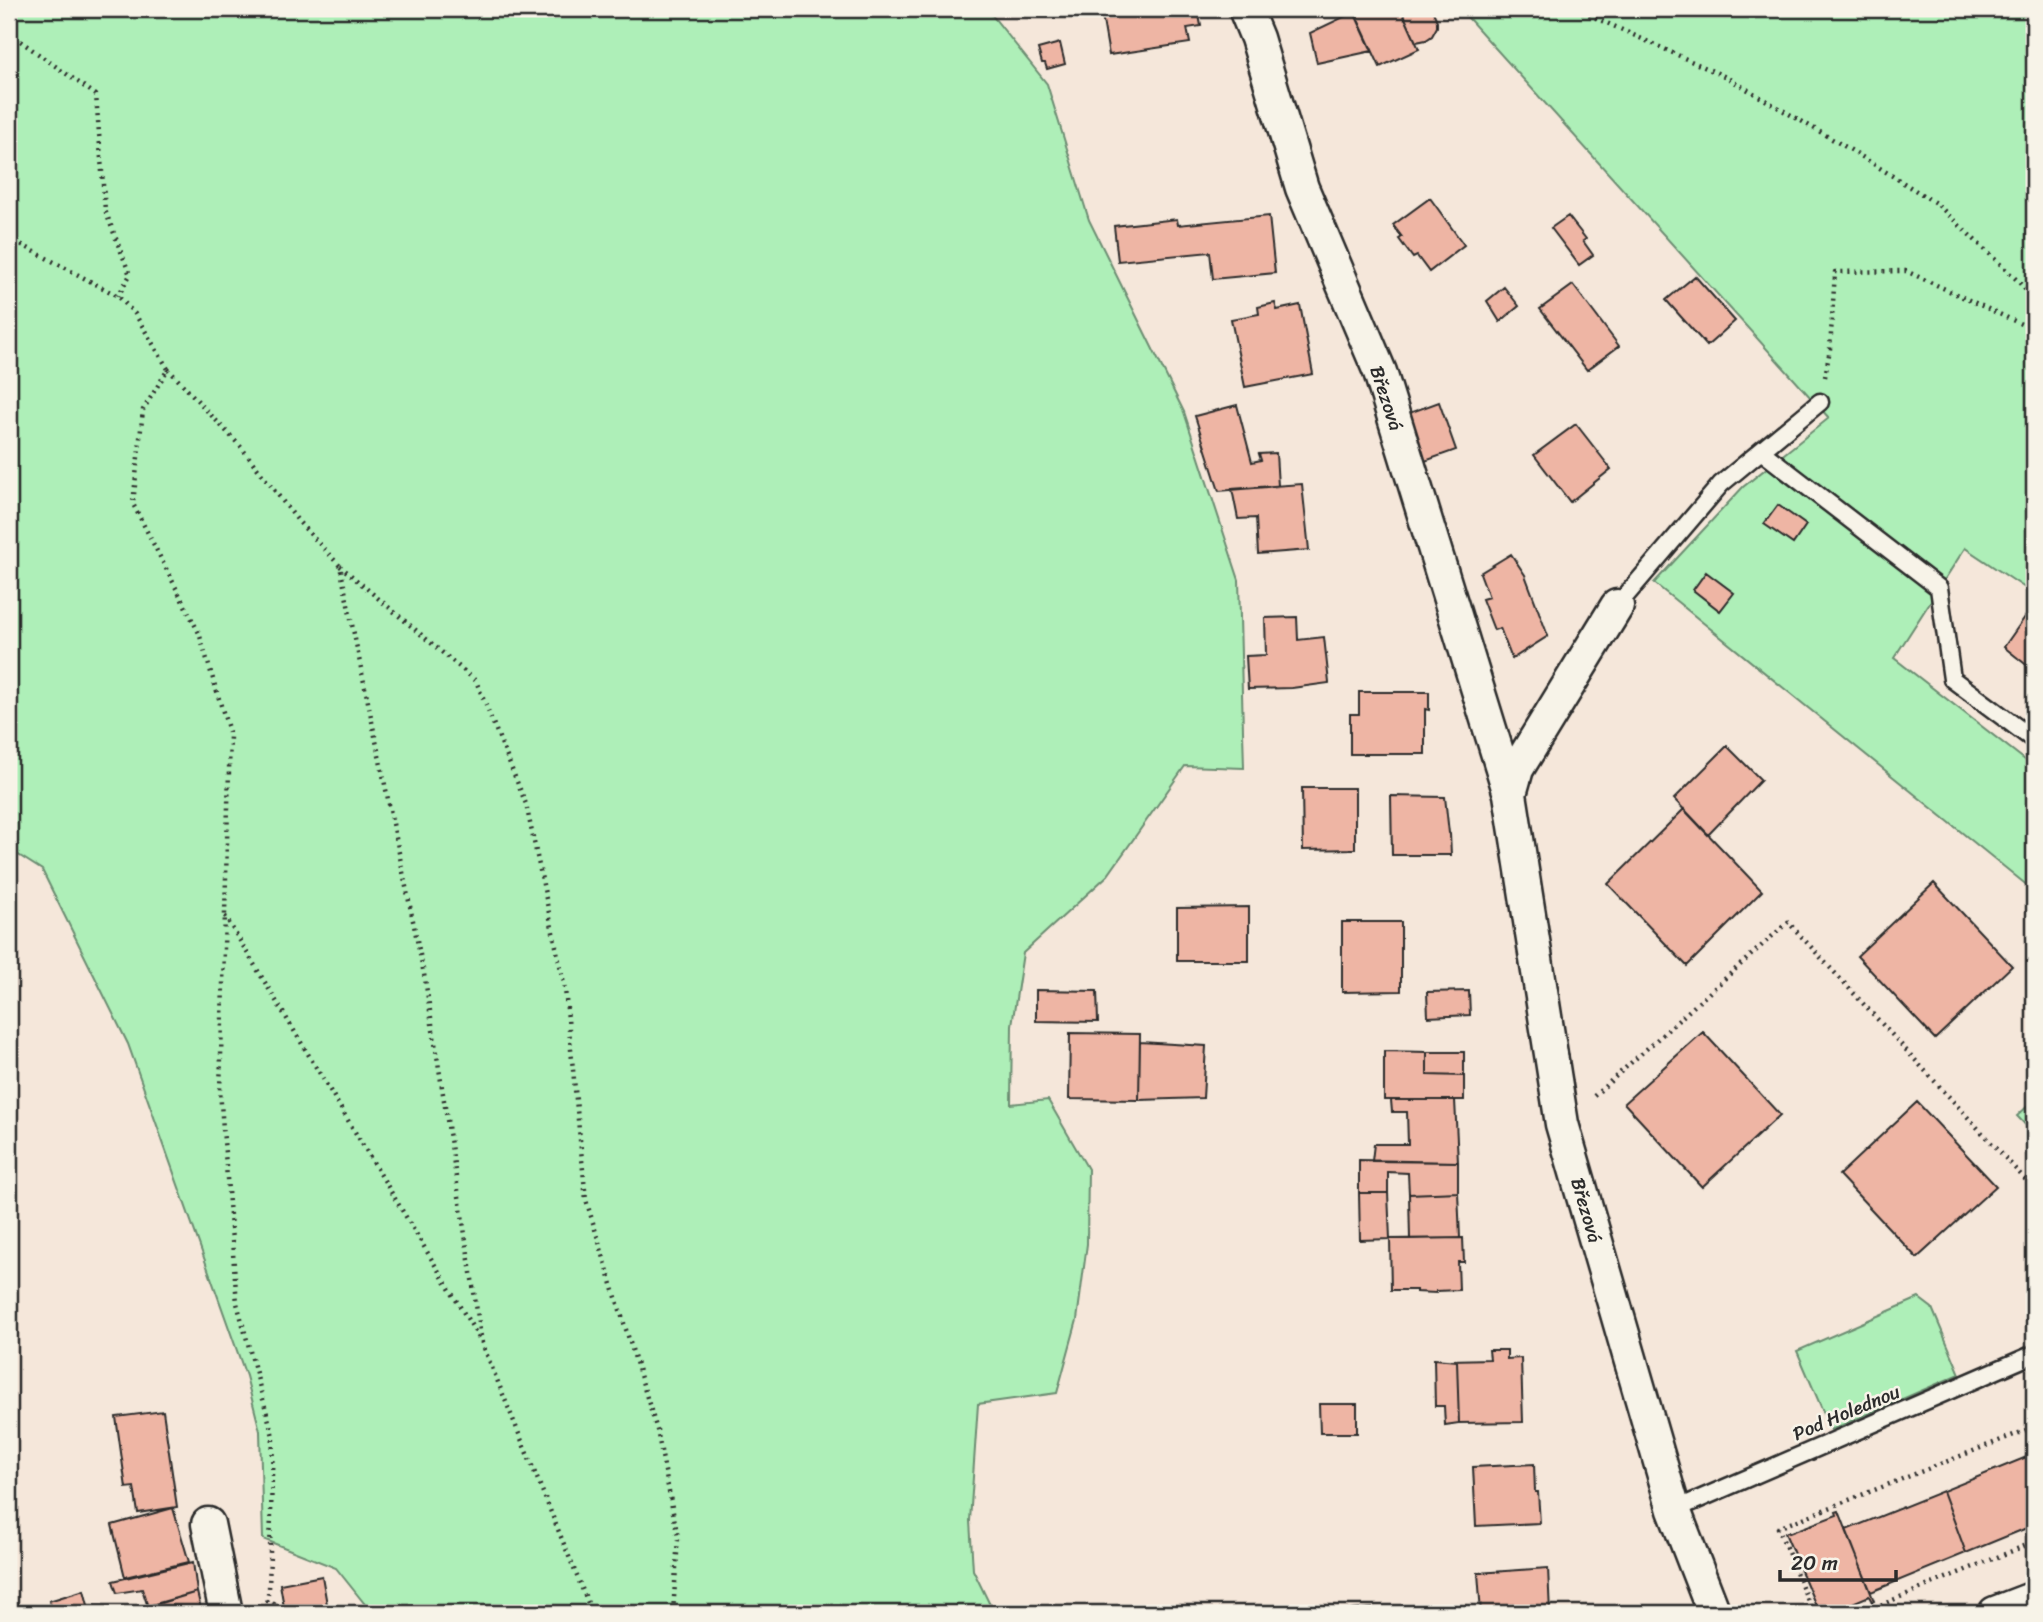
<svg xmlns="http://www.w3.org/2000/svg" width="2043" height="1622" font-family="Sriracha,sans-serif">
<rect width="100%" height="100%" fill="#f5e7da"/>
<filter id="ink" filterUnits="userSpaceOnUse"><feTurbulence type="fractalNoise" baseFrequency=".0143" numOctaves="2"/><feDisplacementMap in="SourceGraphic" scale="14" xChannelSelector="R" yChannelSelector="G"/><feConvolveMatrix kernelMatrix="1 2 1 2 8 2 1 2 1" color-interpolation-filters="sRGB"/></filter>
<g filter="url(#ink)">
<path fill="#aeefb8" stroke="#6c8d72" stroke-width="2" d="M9,9H987L1047,84L1089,220L1184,412L1239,580L1244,768L1185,766L1108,875L1023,953L1012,1025L1011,1104L1048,1100L1088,1169L1087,1244L1077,1320L1057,1393L978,1404L970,1521L973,1570L994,1613H372L336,1568L263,1539L260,1431L246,1376L128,1044L42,870L9,849Z
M1460,9H2034V594L1965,548L1894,658L2034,767V891L1654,583L1743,487L1829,418Z
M2034,1100V1134L2017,1116Z
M1919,1298L1932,1308L1960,1374L1831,1430L1797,1351Z"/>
<path fill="#eeb5a4" stroke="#2b2b2b" stroke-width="2" d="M1101,9H1198L1201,26L1187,28L1190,43L1109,55Z
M1353,9H1401L1419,49L1380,67Z
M1401,9H1432L1437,21V27L1432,36L1426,40L1416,42Z
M1354,12L1372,51L1317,63L1310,33Z
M1060,43L1065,64L1047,69L1045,63H1042L1038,49Z
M1430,198L1464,245L1429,272L1417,256L1413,258L1399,239L1402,237L1393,225Z
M1269,216L1275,273L1213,279L1210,252L1118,261L1114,226L1177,219L1178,225Z
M1568,216L1586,239L1583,241L1593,255L1579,265L1551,228Z
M1695,276L1735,321L1707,346L1666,300Z
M1573,285L1619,346L1587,370L1540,309Z
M1504,287L1519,306L1500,322L1487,301Z
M1275,303L1277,310L1300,305L1313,374L1245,387L1231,319L1259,314L1258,307Z
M1439,402L1456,450L1425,461L1409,413Z
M1237,405L1252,462L1261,460L1259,454L1276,453L1278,486L1219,491L1195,416Z
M1576,424L1611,469L1570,502L1534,455Z
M1302,484L1309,550L1258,554L1256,518L1238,519L1232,489Z
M1778,505L1806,525L1793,544L1764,524Z
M1511,554L1525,575L1548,636L1512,659L1500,628L1494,630L1482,599L1489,597L1480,573Z
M1706,572L1734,593L1720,611L1693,590Z
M2032,607L2034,609V671L2004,647Z
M1297,617L1298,640L1324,637L1329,683L1292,688L1248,689L1246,656L1266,655L1265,618Z
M1359,692H1429V710L1425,709V754H1350V714H1359Z
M1727,746L1761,780L1708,835L1674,799Z
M1302,788H1355V849L1303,850Z
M1391,796L1445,797L1449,833L1450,834L1451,855H1392Z
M1684,809L1762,891L1687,966L1608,884Z
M1934,883L2012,966L1935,1039L1857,956Z
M1249,907V961H1177V908Z
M1342,922H1401V991L1342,992Z
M1036,990L1097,991L1098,1022L1036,1021Z
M1469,991L1470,1015L1428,1017L1427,992Z
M1703,1032L1780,1115L1702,1187L1624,1103Z
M1070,1033L1140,1034L1139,1100L1069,1099Z
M1140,1042L1206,1046L1203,1098L1139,1100Z
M1384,1051L1427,1052V1075L1464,1076V1100H1384Z
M1427,1052H1464V1076L1427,1075Z
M1391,1100H1455L1458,1162L1372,1161L1374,1144H1408L1407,1112H1392Z
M1917,1102L1996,1186L1917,1258L1839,1175Z
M1359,1160L1458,1162V1192L1409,1194L1408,1173L1388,1172V1193H1359Z
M1458,1192L1460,1238L1410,1239L1409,1194Z
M1359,1193H1388L1390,1239L1360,1240Z
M1463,1238L1464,1262H1458L1459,1290L1436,1291V1293L1416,1292V1290H1391L1390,1239Z
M1489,1350H1507V1359L1521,1358L1523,1422L1459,1423L1457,1361L1450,1360L1490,1359Z
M1434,1359L1457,1361L1459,1423L1445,1425L1444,1406H1435Z
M1319,1404H1357V1433H1320Z
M163,1411L177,1507L138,1513L134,1487L126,1488L116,1417Z
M2034,1454V1525L1966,1553L1943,1491Z
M1534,1464L1535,1492H1538L1540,1523L1476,1526L1473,1467Z
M1943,1491L1966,1553L1871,1592L1846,1530Z
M173,1508L189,1562L125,1577L112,1525Z
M1839,1511L1874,1601L1872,1602L1869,1596L1829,1613H1819L1785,1533L1788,1532L1789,1533L1837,1515L1836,1512Z
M193,1562L197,1592L148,1607L142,1589L117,1593L113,1581Z
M1548,1568L1550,1613H1481L1478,1573Z
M322,1576L328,1610L345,1606L347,1613H285L280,1584Z
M84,1590L90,1613H52L49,1601Z
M197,1592L202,1613H127V1612Z
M1372,1608L1373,1613H1319Z"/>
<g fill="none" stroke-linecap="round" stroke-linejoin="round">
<g stroke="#2b2b2b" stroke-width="21">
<path id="service" d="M1761,451L1939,588L1952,679L2034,740
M1617,606L1721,484L1820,402
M1674,1510L2034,1354"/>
</g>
<g stroke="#2b2b2b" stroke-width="37">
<path id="minor" d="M1245,9L1257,38L1302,188L1380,372L1510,794L1562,1124L1674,1510L1714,1613
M1510,794L1517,769L1617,606
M208,1524L226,1613
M1995,1613L2034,1598"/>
</g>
<path stroke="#2b2b2b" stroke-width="4.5" stroke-dasharray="2 5" stroke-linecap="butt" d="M1576,9L1726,77L1856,153L1937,204L2018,281L2034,300
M9,33L96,95L105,210L130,275L118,296
M9,238L118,296L135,314L168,369L143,410L133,504L199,633L230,735L220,1091L237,1303L273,1436L269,1590L264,1612
M2030,296L2034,290
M168,369L241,447L298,521L340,566L425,979L482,1343
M1825,377L1830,349L1835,272L1906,271L2034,330
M340,566L476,681L526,804L565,989L586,1200L657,1430L678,1538L673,1613
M225,916L482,1343L592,1613
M1594,1096L1788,922L2034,1189
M266,1601L274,1603L273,1613
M1813,1613L1778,1528L2034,1427
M1861,1613L2034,1542"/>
<use href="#service" stroke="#f7f3e8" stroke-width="16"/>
<use href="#minor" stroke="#f7f3e8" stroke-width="32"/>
</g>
</g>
<g text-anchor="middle" stroke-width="5" stroke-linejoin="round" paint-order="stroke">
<g font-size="19" fill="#2b2b2b" stroke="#f7f3e8">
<text transform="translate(1387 398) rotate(72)" y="7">Březová</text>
<text transform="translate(1587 1210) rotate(74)" y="7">Březová</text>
<text transform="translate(1846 1412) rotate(-23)" y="7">Pod Holednou</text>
</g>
</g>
<rect width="2043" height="1622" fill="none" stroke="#f7f3e8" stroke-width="35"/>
<rect x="18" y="18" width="2008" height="1587" fill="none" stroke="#2b2b2b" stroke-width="2.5" filter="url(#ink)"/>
<path d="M1780 1570v10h116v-10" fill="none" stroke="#2b2b2b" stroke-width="3.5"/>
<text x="1791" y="1570" font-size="21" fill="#2b2b2b" stroke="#f7f3e8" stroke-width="5" paint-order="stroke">20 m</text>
</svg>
